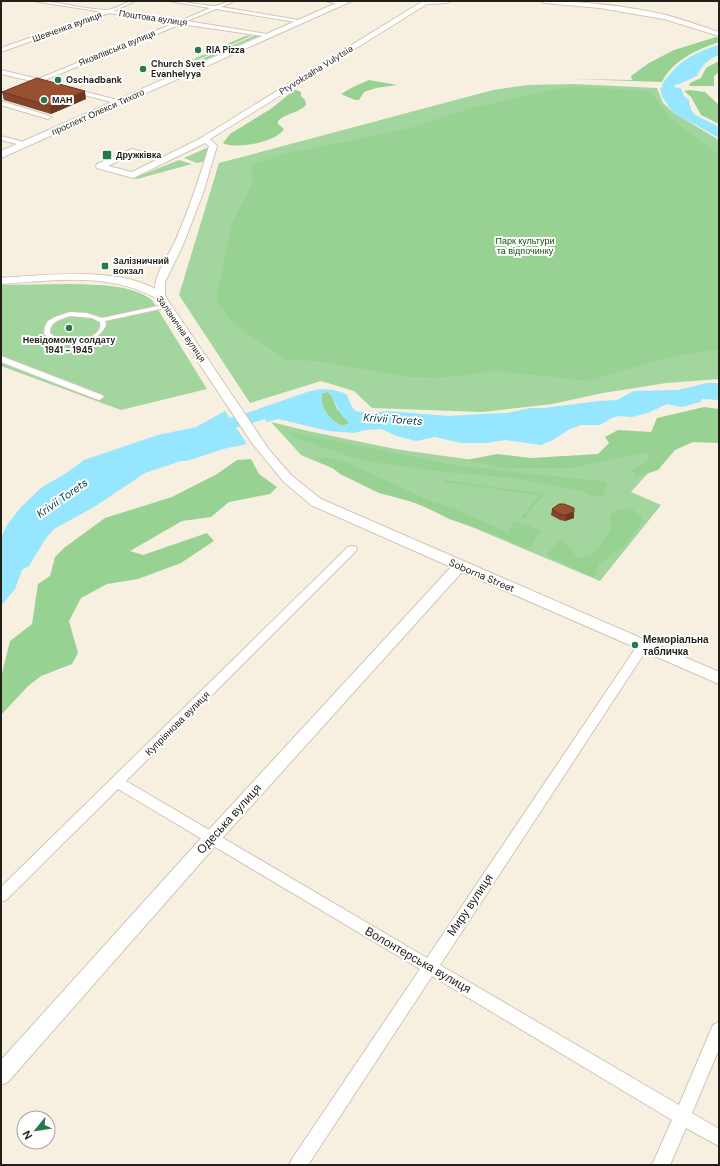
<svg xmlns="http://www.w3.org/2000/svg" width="720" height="1166" font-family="'DM Sans',sans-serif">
<rect width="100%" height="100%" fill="#f7efdf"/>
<path fill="#a3d59e" d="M253,35L186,65L185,63L245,36Z
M256,35L259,36L196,64L188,65Z
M574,84L657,88L663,103L674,113L719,140V379L666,383L603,393L552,404L483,412L372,408L354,391L321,381L250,403L179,295L219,163L493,90L528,85Z
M209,147H211L206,161L197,163L184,158Z
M179,160L192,164L137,179L134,178Z
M72,284C98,285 131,284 152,300L207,389L121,410L1,366V285Z
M271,422L308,431L395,449L487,462L577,464L643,445L666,453L631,492L661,505L600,581L301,455Z"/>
<path fill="#97d292" d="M716,37L719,38V42C696,50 673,60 662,82L573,79L632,80L631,76L649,63L674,50Z
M719,61V72L714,76V86H689L690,83L701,78L706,68Z
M369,80L397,85L376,88L364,92L359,100H355L341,94L353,87Z
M576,87L650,91L671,119L719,155V349L666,358L589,381L496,371L439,378L410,377L316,361L286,360L234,324L216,300L232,223L253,183L251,165L285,154L406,129L471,108L557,89Z
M296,90L301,92V96L305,100L306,105C299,113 286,113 278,121V124L284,129C277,142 235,150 223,143L230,134L272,108L293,91Z
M690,90L705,92L719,105V124L701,115L691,97L684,91Z
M328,392L332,396L337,409L348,421V424L342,426C330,420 319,408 322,393Z
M704,407L719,409V443L693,442L675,450L658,470L637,477L632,470L649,460L647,452L572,468H504L466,460L497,454L531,458L598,454L609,443L605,437L618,430L651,432L657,418Z
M288,432L460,466L608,482L603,497L589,495L582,491L512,478L444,472L365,461L295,438Z
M317,458H330L348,463L428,500L455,509L502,530L509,532L512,523L518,521L521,525L524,524L542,531L529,549L520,547L496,535L449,519L420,504L379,493L340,474L331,467L320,462Z
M251,459L259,474L277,487L270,494L229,502L211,517L182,521L130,551L143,555L207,533L214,541L181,563L138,579L107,584L81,598L69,621L78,653L72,664L41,676L28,686L1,715V677L10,641L32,624L38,584L50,576L55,557L64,548L105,518L172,497L217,474L237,460Z
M443,480L544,494L524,519L521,518L539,495L443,482Z
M626,508L632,509L642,517L640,525L626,544L599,564L594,578L546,555L562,538L575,555L581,558L593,554L611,530L610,515L619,509Z"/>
<path fill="#95e6fe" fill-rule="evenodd" d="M719,45V55C708,59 701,66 697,76L677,85L663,84C679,60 692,54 719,45Z
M662,87L681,88L684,96L689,100C690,120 707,119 719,129V138L673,112L662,97L660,88Z
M707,383H719V400L702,399L700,402L686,406L680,407L667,404L648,413L632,417L619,416L612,418L600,425H581L570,429L551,441L541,445L505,440L486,443H461L435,437L416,441L397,436L381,429L366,430L354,433L329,431L278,419L267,422L258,409L310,391L322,389L334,390L344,393L347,395L351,405L355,411L360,412L373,413L386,411L450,416L482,414L507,413L531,408H544L599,401L617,400L634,391L678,390ZM328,392C337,400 336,413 348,421V424L342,426C330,420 319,408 322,393Z
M225,411L247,444L223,449L187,461H181L145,473L94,507L54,529L46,538L29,566L22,570L15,589L1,606V538L7,525L21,507L42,487L65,474L84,460L158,435L196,427Z"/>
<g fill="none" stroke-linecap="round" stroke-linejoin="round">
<path fill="#95e6fe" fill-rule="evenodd" d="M719,45V52L686,72L674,85L683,100L687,111L719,127V136L678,116L662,85C672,68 700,49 719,45Z
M290,405L296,406L299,410L296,414L272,417L204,437L197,435L195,431L197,427L271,406Z"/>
<g stroke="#cfc7b7" stroke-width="2">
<path id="pedestrian" d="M167,304L169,305V307L105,321L106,325C97,347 60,350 44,334L45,326L48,321L55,317L70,312L86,313L102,318ZM70,316L92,318L100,322C104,338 75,342 65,340C59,339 55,337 50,333C49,322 61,319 70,316Z"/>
</g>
<g stroke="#cfc7b7" stroke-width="2">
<path id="minor" d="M33,1C58,1 82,9 106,10C116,10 125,1 135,1L114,11L180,21L210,8L169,1C184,1 198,5 213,6C220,6 227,1 234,1L221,7L305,21L302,23L216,9L187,21L273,35L270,37L181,24L1,98V94L32,81L1,74V70L38,79L175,23L109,13L1,52V48L103,12Z
M326,1H335L344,4L342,5Z
M71,88L121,101L122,102L119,104L69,91V89Z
M1,101L50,116L51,117L48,119L1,105Z
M1,136L27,143L28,144L25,146L1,140Z
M1,356L102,395L104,397L99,400L96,399L1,362Z
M352,546L356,547L357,549L356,551L126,781L427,958L639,643L643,642L647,643L649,646L647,649L440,965L679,1105L713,1025L719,1022V1049L692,1113L719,1129V1146L686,1128L670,1165H652L672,1120L432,976L308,1165H289L292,1159L420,969L118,789L6,900L1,902V887L348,547Z"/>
</g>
<g stroke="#cfc7b7" stroke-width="2">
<path id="tertiary" d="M423,1H450L447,3L427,4L210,139L217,146L203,193L183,245L165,282V296L270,451L292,476L321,499L719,672V684L462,572L217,844L8,1082L1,1085V1060L205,834L451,567L311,505L283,481L252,443L156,298C110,272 52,280 1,284V278C45,275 116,267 155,289C155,274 167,258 174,244C188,212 199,180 209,146L205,143L133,178L97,168L96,166L97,164L132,149L163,157L201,138ZM133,154L156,160L132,172L108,166Z
M541,1C582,1 626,6 666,15C684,20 701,26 719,32V36L664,19L600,8L544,3Z"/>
</g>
<g stroke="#cfc7b7" stroke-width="2">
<path id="primary" d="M341,1H352L1,158V151Z"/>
</g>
<use href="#pedestrian" fill="#fff" fill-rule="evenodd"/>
<use href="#minor" fill="#fff" fill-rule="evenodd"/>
<use href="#tertiary" fill="#fff" fill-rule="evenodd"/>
<use href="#primary" fill="#fff" fill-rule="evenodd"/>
</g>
<path fill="#84452a" d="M2,92L86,99L51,114L4,100Z
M552,509L574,512V518L565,521L560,520L551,515Z"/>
<path fill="#6b3822" d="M85,91L86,99L51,114L50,106Z
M574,512V518L565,521L566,515Z"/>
<path fill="#995031" stroke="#6b3822" d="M37,78L85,91L50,106L2,92Z
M559,504H564L574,508V512L566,515H561L552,509Z"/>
<g fill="#28794a" stroke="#fff" stroke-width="1.5">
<circle cx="198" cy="50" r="4"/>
<circle cx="143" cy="69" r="4"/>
<circle cx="58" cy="80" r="4"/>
<circle cx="44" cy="100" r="4"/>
<rect x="102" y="150" width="10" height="10" rx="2"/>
<rect x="101" y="262" width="8" height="8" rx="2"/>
<circle cx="69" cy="328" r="4"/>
<circle cx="635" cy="645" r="4"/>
</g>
<g text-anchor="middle" stroke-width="4" stroke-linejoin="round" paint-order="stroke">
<g font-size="9" fill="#221f19" stroke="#fff">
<text transform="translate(153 18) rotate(8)" y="3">Поштова вулиця</text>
<text transform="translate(67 27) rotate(-20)" y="3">Шевченка вулиця</text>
<text transform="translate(117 48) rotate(-22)" y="3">Яковлівська вулиця</text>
<text transform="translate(316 70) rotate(-32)" y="3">Ptyvokzalna Vulytsia</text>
<text transform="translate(98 112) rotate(-24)" y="3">проспект Олекси Тихого</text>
<text transform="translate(181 329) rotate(55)" y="3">Залізнична вулиця</text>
</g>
<g font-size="9" font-weight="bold" fill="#221f19" stroke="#fff" text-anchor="start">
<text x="206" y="53">RIA Pizza</text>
<text x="151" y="67">Church Svet<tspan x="151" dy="10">Evanhelyya</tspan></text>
<text x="66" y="83">Oschadbank</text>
<text x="52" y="103">МАН</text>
<text x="116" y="158">Дружківка</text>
<text x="113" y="264">Залізничний<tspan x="113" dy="10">вокзал</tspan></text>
<text x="69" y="343" text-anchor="middle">Невідомому солдату<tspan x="69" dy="10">1941 - 1945</tspan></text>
</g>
<g font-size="9" fill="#134e11" stroke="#fff">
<text x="525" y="244">Парк культури<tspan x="525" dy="10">та відпочинку</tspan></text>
</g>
<g font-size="10" fill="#221f19" stroke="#fff">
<text transform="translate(482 575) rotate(23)" y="4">Soborna Street</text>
<text transform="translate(177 723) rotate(-45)" y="4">Купріянова вулиця</text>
</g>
<g font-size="10" font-weight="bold" fill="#221f19" stroke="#fff" text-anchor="start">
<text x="643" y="643">Меморіальна<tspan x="643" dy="12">табличка</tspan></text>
</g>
<g font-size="11" font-style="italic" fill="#053a46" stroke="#fff">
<text transform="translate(393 419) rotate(4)" y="4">Krivii Torets</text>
<text transform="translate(62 498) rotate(-35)" y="4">Krivii Torets</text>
</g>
<g font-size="12" fill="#221f19" stroke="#fff">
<text transform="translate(229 819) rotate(-48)" y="4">Одеська вулиця</text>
<text transform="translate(470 905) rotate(-56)" y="4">Миру вулиця</text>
<text transform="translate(418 960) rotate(30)" y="4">Волонтерська вулиця</text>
</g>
</g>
<rect width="720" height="1166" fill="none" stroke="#221f19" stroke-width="4"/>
<g transform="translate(36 1130) rotate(240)"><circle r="19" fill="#ffffff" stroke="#a7a5a3"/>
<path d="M0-3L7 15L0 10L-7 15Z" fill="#28794a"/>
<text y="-6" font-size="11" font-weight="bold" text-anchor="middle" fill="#221f19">N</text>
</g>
</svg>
